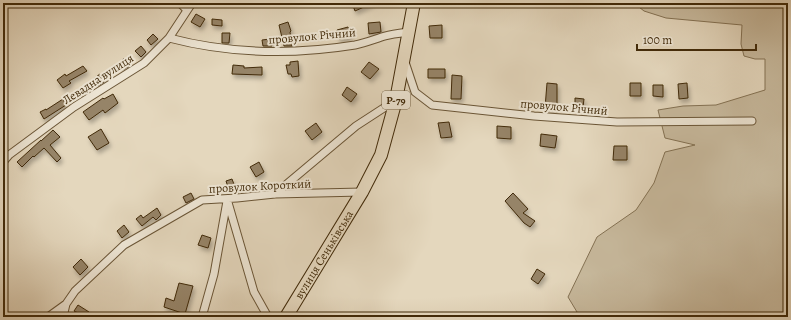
<svg xmlns="http://www.w3.org/2000/svg" width="791" height="320" font-family="Alegreya,serif">
<defs>
<filter id="shadow"><feDropShadow dx="2" dy="3.5" stdDeviation="2" flood-color="#0004"/></filter>
</defs>
<rect width="100%" height="100%" fill="#e4d7bd"/>
<filter id="stains"><feTurbulence type="fractalNoise" baseFrequency=".005" numOctaves="4"/><feColorMatrix values="0 0 0 0 .2 0 0 0 0 .09 0 0 0 0 .02 0 0 0 .5 -.17"/></filter>
<radialGradient id="worn" r=".72"><stop offset=".6" stop-color="#630" stop-opacity="0"/><stop offset="1" stop-color="#630" stop-opacity=".3"/></radialGradient>
<path fill="#c8ba9e" stroke="#847254" d="M634,3H788V317H580L568,297L597,237L636,210L654,183L665,152L695,145L665,138L658,110L683,106L716,105L765,90V59H755L744,56L741,44L742,25L666,18L644,11Z"/>
<path fill="#968467" stroke="#412a09" filter="url(#shadow)" d="M352,3H373L355,11Z
M196,14L205,19L200,27L191,22Z
M212,19L222,20V26L212,25Z
M288,22L291,31L290,32L292,46H284L279,25Z
M380,22L381,32L369,34L368,23Z
M442,25V38H430L429,26Z
M348,27L351,36L339,39L337,30Z
M222,33H230L229,43H222Z
M153,34L158,39L151,45L147,40Z
M270,39L272,46H263L262,40Z
M141,46L146,52L141,57L135,51Z
M124,58L131,65L124,69L119,63Z
M298,61L299,76L292,77L291,74H288L286,65H290V62Z
M369,62L379,69L370,79L361,72Z
M233,65L244,66V68L262,67V75L232,74Z
M83,66L87,71L69,81L71,83L63,88L57,80L65,74L66,76Z
M428,69H445V78H428Z
M100,74L105,81L98,86L93,79Z
M452,75L462,76L461,99H451Z
M547,83L557,84V108H545Z
M630,83H641V96H630Z
M687,83L688,98L679,99L678,84Z
M653,85H663V97L653,96Z
M347,87L357,94L351,102L342,95Z
M113,94L118,103L105,113L103,110L89,120L83,112L103,98L104,99Z
M575,98L584,99L583,107H575Z
M63,99L66,105L44,119L40,112L46,109V110Z
M449,122L452,137L441,138L438,123Z
M316,123L322,132L312,140L305,131Z
M497,126L511,127V139L497,138Z
M101,129L109,143L97,150L88,137Z
M53,130L60,137L50,145L61,158L57,162L44,148L34,157L33,156L22,167L17,162L41,140V141Z
M541,134L557,136L555,148L540,146Z
M614,146H627V160H613Z
M259,162L264,172L256,177L250,167Z
M232,179L235,187L229,190L226,181Z
M191,193L194,199L186,203L183,197Z
M513,193L528,209L523,213L535,221L530,227L524,223L505,201Z
M157,208L161,215L156,220L153,217L142,226L136,219L141,215L143,218Z
M124,225L129,232L122,238L117,231Z
M202,235L211,238L208,248L198,245Z
M81,259L88,267L80,275L73,267Z
M537,269L545,274L538,284L531,279Z
M179,283L193,286L185,314L164,307L166,298L174,301Z
M78,305L89,312L86,317L74,311Z"/>
<g fill="none" stroke-linecap="round" stroke-linejoin="round">
<g stroke="#6a5536" stroke-width="9">
<path id="minor" d="M180,3L187,10
M169,38C230,54 293,55 355,45C365,43 375,39 385,36C392,34 401,33 409,32
M405,62L415,92L432,105L534,116L617,122L752,121
M3,162L9,155L74,107L144,63L169,38L192,3
M275,194L356,126L396,100
M227,199L254,292L268,317
M3,315L7,317
M48,317L66,304
M63,317L66,304L75,291L124,245L202,200L237,198L275,194L362,192
M202,317L214,274L227,201"/>
</g>
<g stroke="#412a09" stroke-width="14">
<g id="primary">
<path id="s1" d="M286,317L362,192L381,155L396,100L414,3"/>
</g>
</g>
<use href="#minor" stroke="#ede5d4" stroke-width="7"/>
<use href="#primary" stroke="#e4d7bd" stroke-width="12"/>
</g>
<g text-anchor="middle" stroke-width="4" stroke-linejoin="round" paint-order="stroke">
<rect fill="#ede5d4" stroke="#756246" stroke-width="1" x="382" y="91" width="28" height="18" rx="3"/>
<g font-size="11" font-weight="bold" fill="#412a09">
<text x="396" y="104">Р-79</text>
</g>
<g font-size="12" fill="#412a09" stroke="#ede5d4">
<text transform="translate(312 36) rotate(-5)" y="4">провулок Річний</text>
<text transform="translate(98 79) rotate(-33)" y="4">Левадна вулиця</text>
<text transform="translate(564 107) rotate(5)" y="4">провулок Рiчний</text>
<text transform="translate(260 186) rotate(-3)" y="4">провулок Короткий</text>
<text dy="4" stroke="none"><textPath href="#s1" startOffset="73">вулиця Сенькiвська</textPath></text>
</g>
</g>
<rect width="791" height="320" fill="none" stroke="#e4d7bd" stroke-width="16"/>
<rect x="4" y="4" width="783" height="312" fill="none" stroke="#412a09" stroke-width="2"/>
<rect x="8" y="8" width="775" height="304" fill="none" stroke="#412a09"/>
<path d="M637 44v6h119v-6" fill="none" stroke="#412a09" stroke-width="2"/>
<text x="643" y="44" font-size="12" fill="#412a09" stroke="#ede5d4" stroke-width="3" paint-order="stroke">100 m</text>
<rect width="100%" height="100%" filter="url(#stains)"/>
<rect width="100%" height="100%" fill="url(#worn)"/>
</svg>
